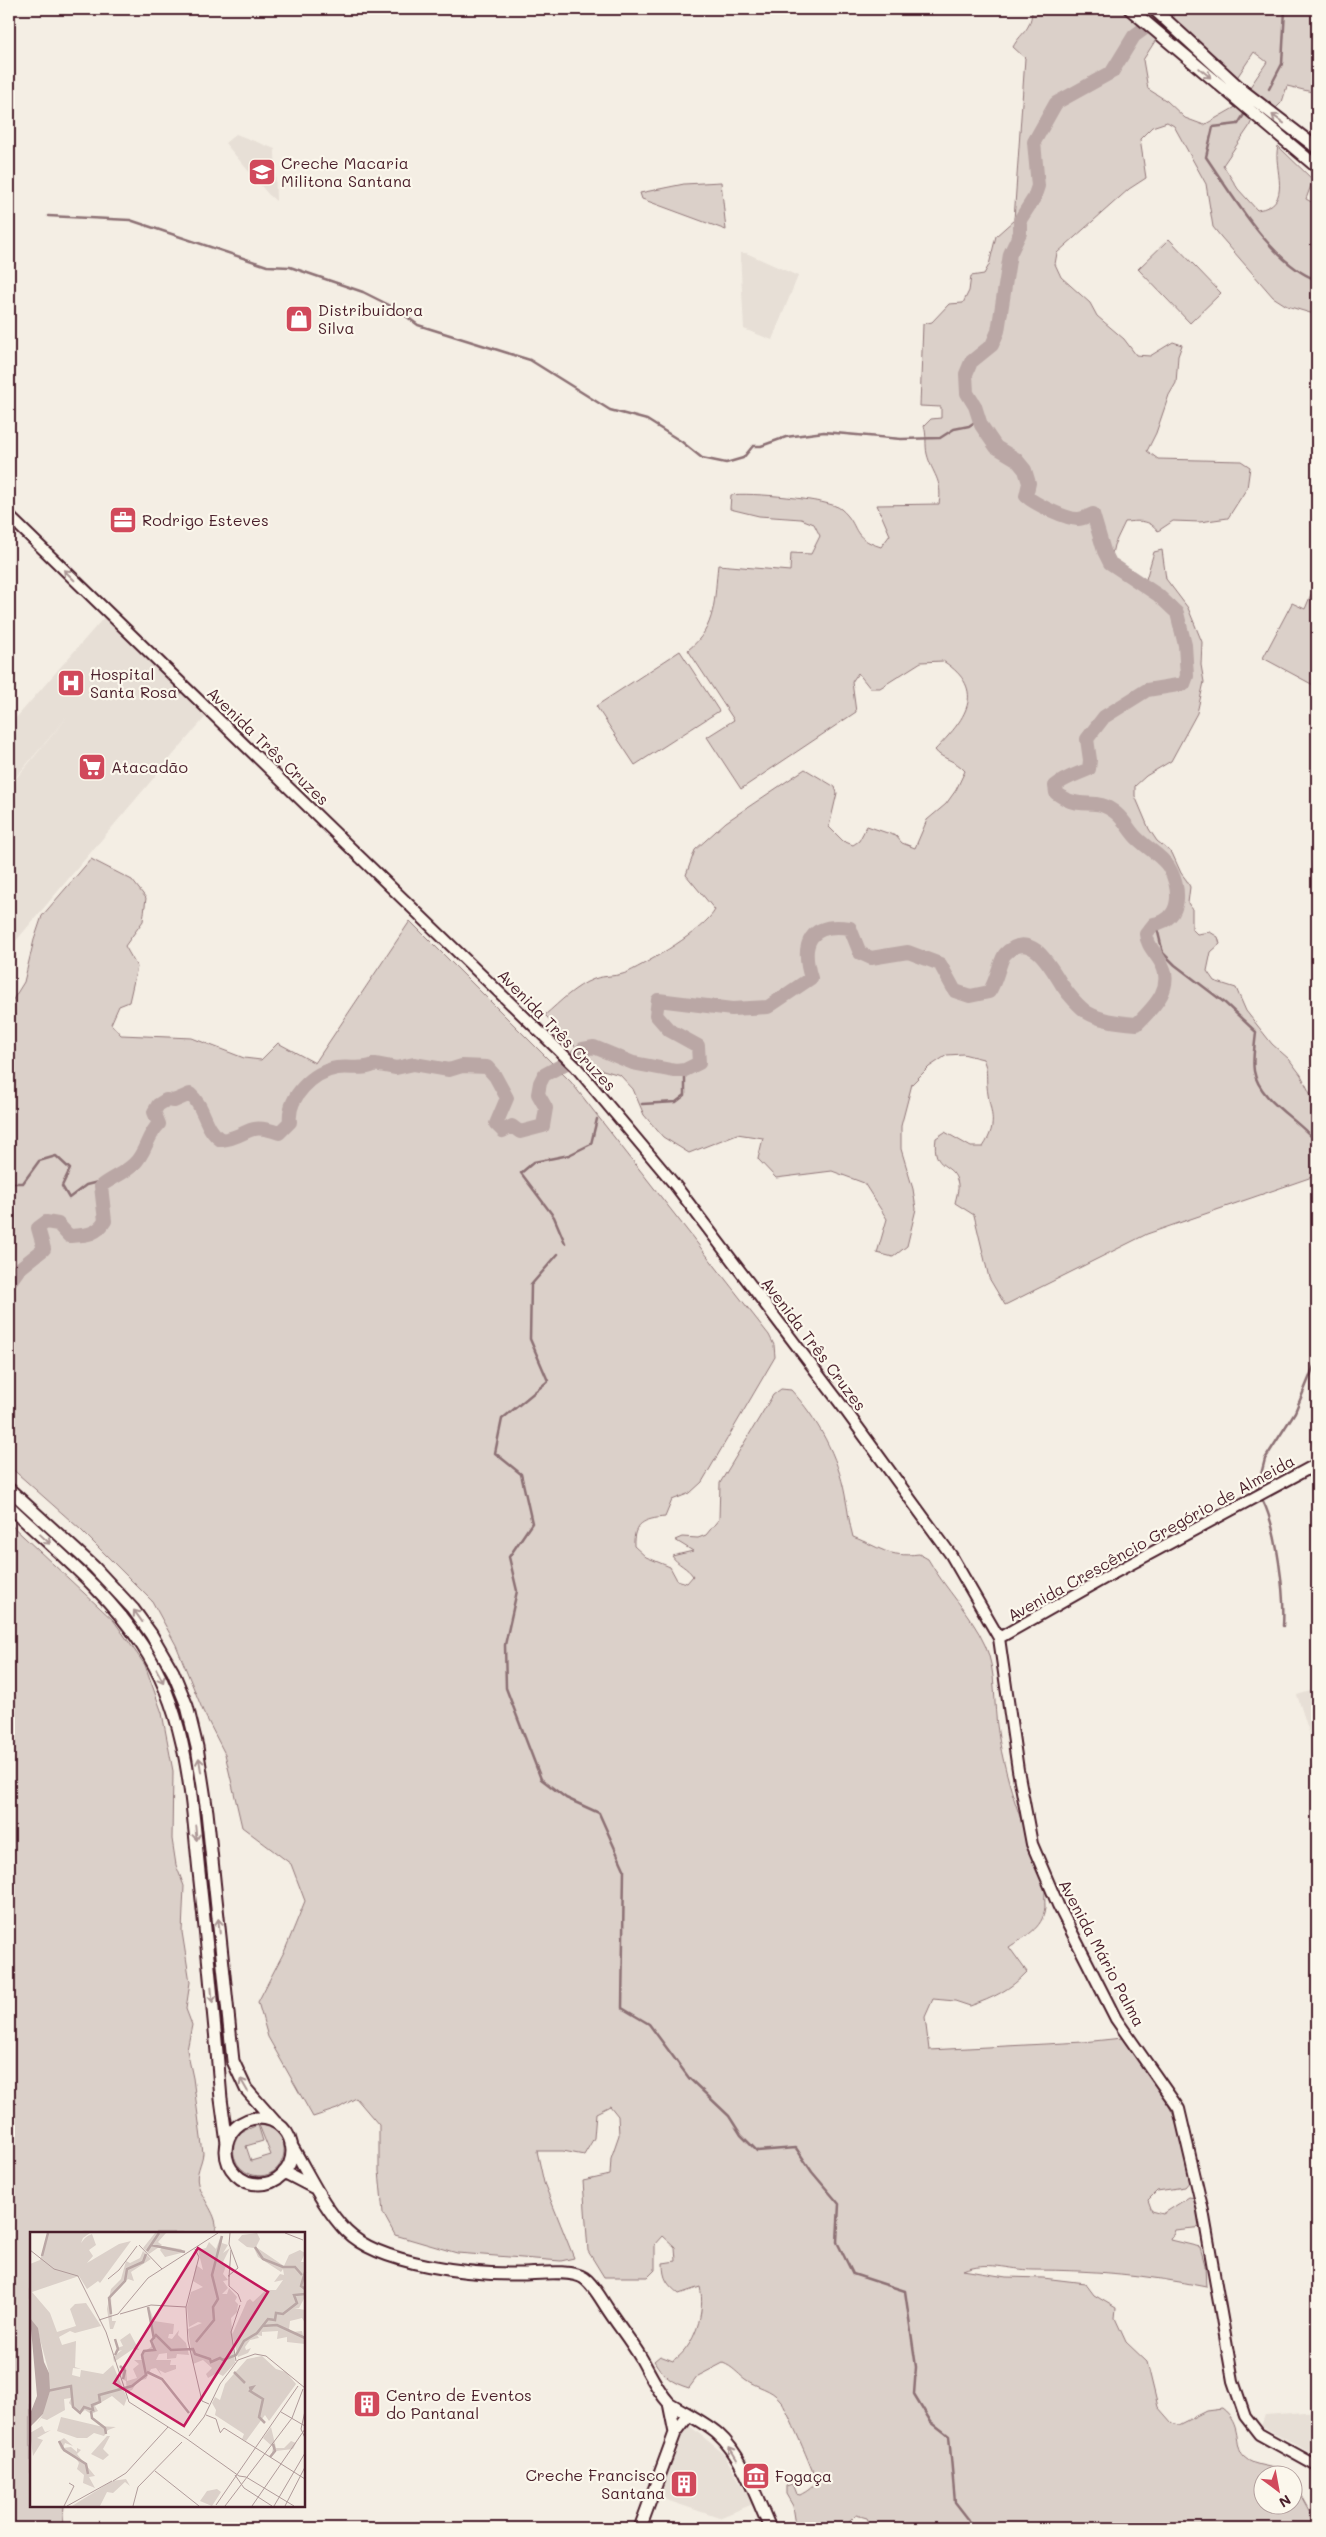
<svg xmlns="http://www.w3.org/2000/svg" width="1326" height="2537" font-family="Mali,sans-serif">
<rect width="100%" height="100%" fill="#f4eee4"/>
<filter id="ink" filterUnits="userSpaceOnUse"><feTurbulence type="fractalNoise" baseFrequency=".02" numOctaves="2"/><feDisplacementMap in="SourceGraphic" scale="10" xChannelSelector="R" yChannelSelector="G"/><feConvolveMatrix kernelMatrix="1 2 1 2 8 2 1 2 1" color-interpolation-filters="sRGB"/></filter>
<g filter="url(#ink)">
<path fill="#e7dfd6" d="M236,134L275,149L276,201L268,194L225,143Z
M740,253H746L798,276L772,340L744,329Z
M106,615L207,715L9,949V787L69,715L9,785V726Z
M1317,1689V1757L1297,1695Z
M1317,2411V2455L1261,2426L1265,2415Z
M685,2427H691L723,2453L753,2504L719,2518L658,2497Z"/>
<path fill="#dbd0c9" stroke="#92787a" d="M1041,9H1120L1157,38L1143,60L1148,89L1167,101L1185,118L1204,125L1239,105L1253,118L1249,127L1223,165L1238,189L1257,210C1295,205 1272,168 1278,146L1313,180L1306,199L1317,205V315L1287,306L1273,297L1221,237L1213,227L1206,184L1174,126L1167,122L1152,127L1140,139L1146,178L1129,189L1057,253L1055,264L1061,277L1090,303L1097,316L1124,339L1136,355L1150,356L1173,342L1182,345L1178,356L1176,383L1169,395L1156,433L1147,451L1158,459L1241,461L1250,467L1247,488L1228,518L1200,522L1173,521L1158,531C1149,519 1139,521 1125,522L1114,545L1110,563L1144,586L1154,552L1162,550L1166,579L1188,608L1202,642L1201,665L1204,682L1197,713L1171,761L1146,776L1135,786V796L1149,829L1157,841L1172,853L1181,873L1187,881L1190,887L1188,903L1192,909V929L1197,934L1210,932L1218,937L1220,944L1211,952L1207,971L1214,981L1236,988L1246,1011L1272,1044L1289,1059L1301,1075L1317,1108V1183L1312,1177L1147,1234L1005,1305L989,1278L974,1215L955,1203C956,1198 959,1189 958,1184C954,1161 931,1172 936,1138L945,1132L971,1147H983C1000,1121 989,1112 987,1086C986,1075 988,1070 983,1059L963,1054L947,1055L929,1067L912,1084L901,1126V1149L913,1189L916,1209L907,1246L893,1257L877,1253L887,1219L864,1183L832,1171L776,1178L758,1159L763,1138L737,1134L689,1153L663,1137L644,1115L633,1089L620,1075L596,1068L545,1015C560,1002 575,986 594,979C605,975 618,977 628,972C649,962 704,930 715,910L686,875L695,850L726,822L805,769L835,787L837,793L829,827L843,841L853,845L859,841L867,826L896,836L902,843L915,848L927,820L946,804L956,790L965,771C956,760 941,759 935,750C964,720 989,691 943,661L921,662L880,688H870L858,673L852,682L856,712L741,789L707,737L734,720L688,650C717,627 714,599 718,565L790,571L791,553L811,554L820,536L814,524L801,519L759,516L730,509L731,495C747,492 830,499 841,509C861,526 849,537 881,547L890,535L877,505L939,504C943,479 932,474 927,454C925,445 927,435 924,426L931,419L941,418V407L920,406L923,324L932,322L949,304L963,303L969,291L971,276L984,274L989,265L996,236L1014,220L1025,58L1013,47C1021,32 1030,32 1032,12Z
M1160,9H1317V122L1315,120L1312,92L1287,86L1282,102L1272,112L1248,90L1267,62L1254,52L1236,79Z
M721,182L726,230L642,199L640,193L684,184Z
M1169,239L1221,293L1190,323L1138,269Z
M1312,592L1317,595V687L1263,658L1292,603L1305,609Z
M680,651L719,711L635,765L596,706Z
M91,859L132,880L146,898L143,921L125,946L137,967L129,1002L119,1006L111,1024L121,1035L192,1038L244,1058L261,1060L278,1043L315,1063L410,921L571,1082L769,1335L774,1345L775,1357L702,1482L690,1493L672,1500L665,1517C644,1519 633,1523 634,1546L646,1557L670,1567L677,1580L687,1583L693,1576C687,1567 678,1565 672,1556L693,1551L675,1540L682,1537L698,1538L706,1535L719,1519L720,1483L773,1395L781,1389L791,1390C818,1419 838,1457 845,1495C848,1510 849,1523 853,1537C880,1547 888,1558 919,1554L928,1559C945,1589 971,1614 985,1645C997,1671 993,1705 998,1732C1006,1785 1026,1835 1046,1885C1044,1894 1045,1900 1045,1908C1043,1929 1024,1937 1009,1947L1027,1972C1010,1990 993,1998 970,2006L955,2001L933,1999L925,2017L929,2050L1084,2042L1122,2038L1165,2098L1178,2124L1191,2180L1185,2187L1157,2191L1148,2200L1152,2211L1163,2214L1189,2197L1196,2198L1203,2227L1175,2230L1171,2240L1200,2247L1205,2265L1206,2287C1149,2275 1092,2270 1034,2270C1009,2270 987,2260 963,2270L1006,2277L1043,2278L1085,2283L1094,2295L1116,2308L1115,2318L1126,2342L1147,2362L1158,2407L1172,2423L1178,2425L1206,2411L1222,2409C1243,2425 1233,2445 1244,2457C1255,2468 1274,2464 1287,2474H1264V2504H1294V2483L1312,2516L1311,2528H872L867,2518L856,2515L843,2528H827L823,2524L808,2526L796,2525L793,2506L786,2494V2486L792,2484L796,2494L800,2495C807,2491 815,2487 815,2479C815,2474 785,2406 781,2401C771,2388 757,2388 745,2379C737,2373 733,2367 723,2363L698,2376L689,2388C672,2383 663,2376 654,2361L660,2356L673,2361C695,2347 706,2311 700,2287L679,2294C667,2284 663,2279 663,2263L676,2261L675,2247L663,2236L655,2245V2270L648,2277H604L588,2251L583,2181L610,2175L611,2158L619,2135L618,2116L610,2106L596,2113L594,2138L584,2155L563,2151H537L544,2183L574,2258L561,2261L457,2253L395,2235L383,2213L379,2171V2125L356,2098L337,2109L313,2117L268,2037L258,2002L285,1950L305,1901L291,1864L242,1827L225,1754L203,1711L176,1645L152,1601L80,1529L9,1466V1006L24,982L34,940L42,916Z
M9,1523L114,1621L145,1665L162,1713L173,1771L172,1839L176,1865L184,1886L182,1932L190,1982L186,2009L192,2025L187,2050L193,2078L203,2153C202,2164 195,2173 198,2184C202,2200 219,2215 216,2233H31V2506H64L62,2528H9Z
M258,2125L263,2141L246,2146L251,2161L271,2155L259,2125C298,2128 288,2183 253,2175C246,2173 239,2168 236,2161C231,2151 234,2141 241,2132Z"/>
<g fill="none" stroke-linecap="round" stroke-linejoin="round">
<path stroke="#8d7174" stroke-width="2.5" d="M1269,89L1282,64L1285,9
M1245,113L1238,124L1213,127L1206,157C1232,195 1273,265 1317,280
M48,216L130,220L267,266L290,267L363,292L395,308L418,325L530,360L610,410L647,420L682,442L702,458L726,463L743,458L753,446H761L786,437L824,432L901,439L940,438L954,429L969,426L979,419
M1156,924L1163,953L1175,965L1225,1003L1256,1032C1255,1045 1252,1059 1254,1071C1259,1101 1300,1120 1317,1143
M642,1104L676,1102L685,1095V1070
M9,1183H23L39,1161L56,1156L70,1169L62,1186L69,1198L86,1185L110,1179
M565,1243L554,1217L521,1173L534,1162L569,1155L591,1144L597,1119
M558,1254L531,1285L530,1339L548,1381L502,1419L495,1453L521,1474L532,1523L509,1557L517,1591L505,1645L506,1688L541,1779L566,1798L599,1813L624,1869L622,2008L649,2024L689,2078L729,2116L741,2135L757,2151L796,2148L812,2172L839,2204L837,2242L853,2274L905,2291L916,2367L914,2394L931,2422L949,2436L955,2502L969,2520L971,2528
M1257,1490L1265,1459L1295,1412L1317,1359
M1263,1501C1277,1529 1285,1595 1283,1626"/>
<path stroke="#baa7a5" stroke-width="14" d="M9,1283L19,1269L44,1249L38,1228L46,1222L58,1224L69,1236C85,1235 96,1236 105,1221L101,1186C111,1178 125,1173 134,1164C146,1153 147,1135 159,1124L154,1112L158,1105L166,1100L174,1101L190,1094C206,1108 203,1127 221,1140C249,1137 245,1121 279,1133L290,1122C287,1097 313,1072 337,1068C350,1066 364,1071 375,1064L396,1068L414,1064L449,1070L462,1066L487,1067L495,1076L507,1098L496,1124L503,1131L512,1126L520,1132L543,1126L546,1108L538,1094L540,1083L544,1075L570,1061L583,1049L594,1047L633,1063L675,1071L685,1070L699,1063L698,1046L669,1030L656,1015L658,1000L732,1009L768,1007L811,978C800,943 810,922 850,928L860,953L871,958L908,952L940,964L955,991L970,996L989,992C997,981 1000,959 1005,954C1031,928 1050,966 1062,985C1068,994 1079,1007 1088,1013C1101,1021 1122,1023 1137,1024C1154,1007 1176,986 1160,961C1154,951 1147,945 1146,934L1154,924C1183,920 1181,886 1168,866C1160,854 1143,846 1134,835C1128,828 1124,820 1117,814C1098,798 1089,807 1070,801C1065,799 1061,796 1056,793L1055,786C1066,777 1076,775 1089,769L1090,760L1087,739L1104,717L1147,690L1184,684L1187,676L1185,645L1177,613L1158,595L1110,563L1104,551L1093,514C1088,516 1083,519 1078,519C1066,519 1035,504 1026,496L1029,483L1025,470L1016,459L996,447L981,425L975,406L967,393L966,374L971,362L992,345L998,331L1010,254L1020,233V220L1034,198L1038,186L1034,142L1056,103L1112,72L1134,36L1171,9"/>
<g stroke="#4a1f2b" stroke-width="14">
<path id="tertiary" d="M9,516L576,1067L675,1185L846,1411L951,1555L999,1638L1018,1770L1032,1844L1058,1905L1116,2019L1179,2109L1203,2211L1233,2381L1245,2416L1259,2434L1317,2466
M999,1638L1112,1574L1317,1464"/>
</g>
<g stroke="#4a1f2b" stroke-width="15">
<path id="secondary" d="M1130,9L1317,167
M1154,9L1243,91L1317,148
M9,1489L94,1567L133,1609L151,1634L173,1672L187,1706L197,1747L207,1812L233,2061L246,2089L275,2122
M9,1506C55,1550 107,1591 142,1645C189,1716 191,1799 200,1881C208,1953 215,2026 221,2099L227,2143
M226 2151a33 33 0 1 1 66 0a33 33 0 1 1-66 0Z
M291,2145C308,2173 323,2207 346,2231C379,2265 474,2275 520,2274C536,2274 571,2269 584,2278C593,2284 601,2299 607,2308C618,2325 631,2341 641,2358C650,2374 657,2390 669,2403C685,2413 704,2422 718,2434C742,2455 757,2499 770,2528
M284,2172L313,2187
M669,2403L675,2433
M640,2528L675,2433L688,2416"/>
</g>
<use href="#tertiary" stroke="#fbf7ec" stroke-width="10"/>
<use href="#secondary" stroke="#fbf7ec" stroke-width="11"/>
</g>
<defs><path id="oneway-shaft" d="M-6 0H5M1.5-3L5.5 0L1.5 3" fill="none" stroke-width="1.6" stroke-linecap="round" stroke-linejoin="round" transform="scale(1.25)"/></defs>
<g stroke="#ab9695">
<use href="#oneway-shaft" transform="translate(1205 73) rotate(40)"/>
<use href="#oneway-shaft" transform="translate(1278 119) rotate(-144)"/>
<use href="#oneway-shaft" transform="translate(69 575) rotate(-136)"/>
<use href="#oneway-shaft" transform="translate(45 1539) rotate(43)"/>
<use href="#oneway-shaft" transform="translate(138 1616) rotate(-126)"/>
<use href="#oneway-shaft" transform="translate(160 1676) rotate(62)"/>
<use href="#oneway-shaft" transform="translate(200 1765) rotate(-99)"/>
<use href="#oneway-shaft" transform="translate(196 1833) rotate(85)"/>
<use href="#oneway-shaft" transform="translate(219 1926) rotate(-96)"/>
<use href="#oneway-shaft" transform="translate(212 1995) rotate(85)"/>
<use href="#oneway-shaft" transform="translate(244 2085) rotate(-120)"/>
<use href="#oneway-shaft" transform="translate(733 2453) rotate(-121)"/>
</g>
</g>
<defs>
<g id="school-square" transform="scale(1.4375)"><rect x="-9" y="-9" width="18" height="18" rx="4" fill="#d1495b" stroke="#fbf7ec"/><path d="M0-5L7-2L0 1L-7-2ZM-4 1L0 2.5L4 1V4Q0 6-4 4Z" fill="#fff"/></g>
<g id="shop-square" transform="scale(1.4375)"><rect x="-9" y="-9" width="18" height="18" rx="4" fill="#d1495b" stroke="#fbf7ec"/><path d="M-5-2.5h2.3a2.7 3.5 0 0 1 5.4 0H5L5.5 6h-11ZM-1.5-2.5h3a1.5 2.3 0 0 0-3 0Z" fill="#fff"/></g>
<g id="office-square" transform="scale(1.4375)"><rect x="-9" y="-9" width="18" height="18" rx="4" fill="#d1495b" stroke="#fbf7ec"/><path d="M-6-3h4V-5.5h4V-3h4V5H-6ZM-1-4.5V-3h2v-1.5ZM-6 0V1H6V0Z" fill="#fff"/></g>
<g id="hospital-square" transform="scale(1.4375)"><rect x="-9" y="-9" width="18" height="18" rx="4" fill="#d1495b" stroke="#fbf7ec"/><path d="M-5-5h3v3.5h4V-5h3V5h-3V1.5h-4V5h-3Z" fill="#fff"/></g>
<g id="supermarket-square" transform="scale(1.4375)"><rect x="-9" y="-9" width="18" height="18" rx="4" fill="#d1495b" stroke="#fbf7ec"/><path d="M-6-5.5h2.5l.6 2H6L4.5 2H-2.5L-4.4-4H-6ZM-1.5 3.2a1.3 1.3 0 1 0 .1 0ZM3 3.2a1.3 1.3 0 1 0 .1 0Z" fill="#fff"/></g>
<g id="building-square" transform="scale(1.4375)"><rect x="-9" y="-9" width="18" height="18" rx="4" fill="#d1495b" stroke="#fbf7ec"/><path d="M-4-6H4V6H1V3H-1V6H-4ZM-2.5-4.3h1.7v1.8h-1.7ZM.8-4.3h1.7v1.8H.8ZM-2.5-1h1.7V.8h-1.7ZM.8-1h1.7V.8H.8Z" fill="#fff"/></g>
<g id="museum-square" transform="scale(1.4375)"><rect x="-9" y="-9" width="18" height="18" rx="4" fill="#d1495b" stroke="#fbf7ec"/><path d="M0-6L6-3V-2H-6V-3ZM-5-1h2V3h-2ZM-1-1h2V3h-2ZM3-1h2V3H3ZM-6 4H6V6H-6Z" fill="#fff"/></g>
</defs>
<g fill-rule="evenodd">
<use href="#school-square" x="262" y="172"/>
<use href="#shop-square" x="299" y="319"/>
<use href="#office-square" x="123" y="520"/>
<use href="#hospital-square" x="71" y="683"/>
<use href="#supermarket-square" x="92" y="767"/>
<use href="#building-square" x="367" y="2404"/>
<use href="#museum-square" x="756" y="2476"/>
<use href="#building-square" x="684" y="2484"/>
</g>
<g text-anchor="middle" stroke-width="4.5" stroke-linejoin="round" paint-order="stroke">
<g font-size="16" fill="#4a1f2b" stroke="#fbf7ec" text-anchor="start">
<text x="281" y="169">Creche Macaria<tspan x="281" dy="18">Militona Santana</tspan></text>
<text x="318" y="316">Distribuidora<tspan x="318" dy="18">Silva</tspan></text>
<text x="142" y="526">Rodrigo Esteves</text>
<text x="90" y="680">Hospital<tspan x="90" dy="18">Santa Rosa</tspan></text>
<text x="111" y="773">Atacadão</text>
<text x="386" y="2401">Centro de Eventos<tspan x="386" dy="18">do Pantanal</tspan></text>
<text x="665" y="2481" text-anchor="end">Creche Francisco<tspan x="665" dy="18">Santana</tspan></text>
<text x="775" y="2482">Fogaça</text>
</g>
<g font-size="16" fill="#4a1f2b" stroke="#fbf7ec">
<text transform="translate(268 746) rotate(44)" y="6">Avenida Três Cruzes</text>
<text transform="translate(557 1030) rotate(46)" y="6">Avenida Três Cruzes</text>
<text transform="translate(814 1344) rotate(53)" y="6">Avenida Três Cruzes</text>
<text transform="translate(1151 1538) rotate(-29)" y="6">Avenida Crescêncio Gregório de Almeida</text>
<text transform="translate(1102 1953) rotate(62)" y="6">Avenida Mário Palma</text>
</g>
</g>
<g transform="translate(30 2232)">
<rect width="275" height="275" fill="#f4eee4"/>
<path d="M18,1H60L53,6L51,11L55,6L62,1L58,4L62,2L66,13L59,18L63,24L57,31L89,12L101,9L70,51L68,49L57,57L49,44L2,60L20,81L27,100L46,94L40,77L45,72L56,71L71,94L45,101L40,99L29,105L32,113L46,109L45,135L51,137L43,136L42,143L50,145L51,138L73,142L83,133L97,166L94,174L82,164L65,174L68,179L61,182L55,178L50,182L39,171L41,166L34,167L35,178L17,188L11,186L6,193L13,182L19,141L7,96L0,86V32L10,28ZM125,1H136L128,10L132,13L119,22L113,16ZM227,1L230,7L226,15L254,34L259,23L270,18L275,21L271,30H275V65L269,76H264L275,78V91L272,86L260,89L259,97L262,100L272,99L275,112L257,110V105L247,107L248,99L232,100V104L227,103L229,106L220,108L215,115L216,118L221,116L218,121L208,125L202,103L217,69L220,67L223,70L236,58H246L253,48L244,50L250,42L254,43L253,37L251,40L228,25L224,16L217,15L208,8L212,3ZM191,3L192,11L198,13L193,21L200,16L192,32L196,34L193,42L198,48L193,49L198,56L192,62H197L199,56L207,65L205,69L208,72L207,80L201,86L205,131L193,144L187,141L178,146L176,142L182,136L173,128L163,132L158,97L172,91L168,90L159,95L157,75L161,60L173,55L163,49L166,33L173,38L168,18L176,16L179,10L186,17ZM133,14L151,17L155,20L135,25L130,18ZM113,19L121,27L101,40L104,49L98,47L81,63L82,89H86L83,97H80L77,77L81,57L91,47L96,29L100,31L110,26ZM119,74L124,89L144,92L143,102H139L138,106L142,107L149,98L148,103L156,111L159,123L147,122L146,126L137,127V121L129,122L126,128H141L140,133H146V137L135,141L129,138L132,144L126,136L121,137L116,147L108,149L102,158L97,160L96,149L92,147L95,142L92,144L91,135L88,133L96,136L97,149L107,146L103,137L109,132L104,128H114L111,127L112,121L121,115L123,103ZM100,101L109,118L103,117L84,130L83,125L92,118L85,120L87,116L93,114L90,108ZM232,124L246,137L256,140L266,152L239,189L235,183L216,209L212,207L214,202L185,183L186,178L182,171L185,165L190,168L195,152L217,127ZM31,185L69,194L86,195L78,198L74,204L64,201L57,206H47L27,199ZM12,194L15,200L21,198L7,206L13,208L3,224L0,201ZM241,195L246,216H254L261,209L266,211L263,217L246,219L241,226L243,215L233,206ZM77,204H80L73,217L79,223L73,228L61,222ZM34,206L43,214L35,211L33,216L41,215L47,220V216L51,218L47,222L65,244L59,245L65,256L53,251L54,243L47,237L49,231L45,225L31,217L28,210ZM96,247L100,254L95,250L83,261L77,260L70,274H42L82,249ZM187,257L191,260L182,274L170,269L177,259Z" fill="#dbd0c9"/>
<path d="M0,86L8,96L14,130L19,141L20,159L13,182L0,195V182L7,164Z" fill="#baa7a5"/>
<path fill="none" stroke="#baa7a5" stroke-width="2.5" d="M121,13L155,20M225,15L233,27L253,35H265L272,43M117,19L129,1M12,24L18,1M275,40L271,54L275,57M118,75L124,107M81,82L79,66L95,49L97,37L113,30L116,22M232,94L247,93L275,106M85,107L88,117L85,123M166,110L184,88L183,75L188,67L182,43L192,4M90,134L95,139L93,147M117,140L132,147L159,181M204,140L215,151M219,156L223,155L220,159L233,167L229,185L235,191M17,159L41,154L43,175L50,181L54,175L63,178L62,173L70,170L69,163L102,154L116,143L112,123L114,119L125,118L121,109L126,103L141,118L163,117L165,122L180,127L181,130L190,126L193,128L206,123L214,109L227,101L238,87L245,88L246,81L253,82L267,71L264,63L275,62M61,179L62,186L75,196L76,202M29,209L34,218L56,232L58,242M240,225L245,219L243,212"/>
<path fill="none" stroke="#b09b9a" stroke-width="1" d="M255,1L273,8M275,2V19M109,13L132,37M165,17L169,25L156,75L158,109L172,169L179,172M0,18L24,37L48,44L76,100L99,170L157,207M199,43V54L208,62L211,70M198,44L208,36L199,12L200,1M199,45L201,18M78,47L89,38L107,14M90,82L121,73L156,75M69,88L88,82L118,46L188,1M206,129L201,100L210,73M275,179L271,197L275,206M251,180L275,194M176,183L186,187L190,200M190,201L194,196L275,247M159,204L174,185L190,152L208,128L225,122L236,124L275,156M157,207L209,244L216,245L264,274M125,239L169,274M205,243L214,256L242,274M83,249L96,241L138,195M186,273L268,154M34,274L44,254L39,251M37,274L82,249M103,274L108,255L152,210M195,274L262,186L273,157M222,274L275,197M244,274L275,221M255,274L275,235"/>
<path fill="#c2185b" fill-opacity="0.15" stroke="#c2185b" stroke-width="2.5" d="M168,16L238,60L154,194L84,151Z"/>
<rect width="275" height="275" fill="none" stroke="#4a1f2b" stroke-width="2.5"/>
</g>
<rect width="1326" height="2537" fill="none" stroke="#fbf7ec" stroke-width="30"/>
<rect x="15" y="15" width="1296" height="2507" fill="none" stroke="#4a1f2b" stroke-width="2" filter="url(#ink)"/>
<g transform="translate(1278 2490) rotate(148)"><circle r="24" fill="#fbf7ec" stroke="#b4a19f"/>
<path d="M0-4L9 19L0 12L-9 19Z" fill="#d1495b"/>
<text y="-8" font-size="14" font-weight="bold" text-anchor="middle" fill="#4a1f2b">N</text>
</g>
</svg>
